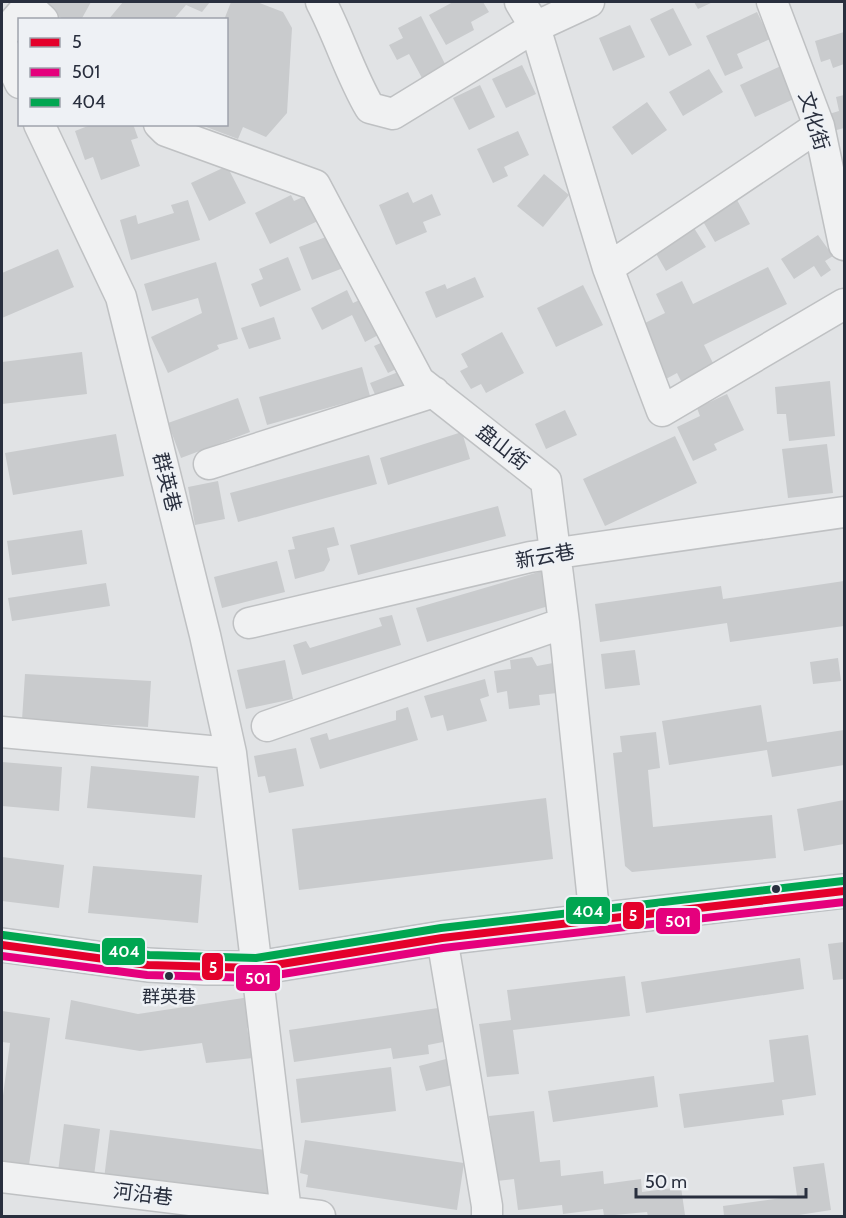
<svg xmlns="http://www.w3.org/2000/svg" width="846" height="1218" font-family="Cabin,'Noto Sans SC',sans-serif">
<rect width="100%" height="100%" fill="#e1e3e5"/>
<path fill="#c9cbcd" d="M42,2H91L81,20H65L39,5Z
M123,2H210L202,12L186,5L173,20H108Z
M231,2H257L283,12L292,28L287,113L266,137L243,127L238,139L201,125L226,124V20H224Z
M453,2H483L489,12L471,22L474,30L446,45L429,15Z
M694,2H713L698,9Z
M673,8L692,45L669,56L650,19Z
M757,12L770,39L737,54L743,68L725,76L706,36Z
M421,16L446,66L422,78L409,54L397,60L389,45L403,38L398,28Z
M630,25L645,57L613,71L599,38Z
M844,32V64L833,68L830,59L821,62L815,41Z
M522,65L536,94L506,108L492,79Z
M783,65L798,97L755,117L740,85Z
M709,69L723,92L683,116L669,92Z
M480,85L495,117L469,130L453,98Z
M844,95V128L833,131L829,114L839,111L836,97Z
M647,102L667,130L632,155L612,127Z
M93,124H133L138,138L131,140L140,166L101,180L93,157L85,160L75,131Z
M518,131L529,155L504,167L508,176L493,183L477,149Z
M227,166L246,203L209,221L191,183Z
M544,174L569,195L543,227L517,206Z
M408,192L413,203L432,194L441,215L423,222L427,232L396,245L379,205Z
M312,193L324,218L270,244L255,213L291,195L294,201Z
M736,198L750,224L715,242L701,218Z
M188,200L200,240L131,260L120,220L136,215L138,224L174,213L171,205Z
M694,228L706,247L666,271L655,252Z
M334,234L346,267L312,280L299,247Z
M818,235L833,256L825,261L831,270L821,277L814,266L794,279L781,259Z
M58,249L74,287L2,318V273Z
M288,257L301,290L260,307L251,284L263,279L259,269Z
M216,262L238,339L217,345L219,349L168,373L151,337L202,313L198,298L152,311L144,284Z
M768,267L787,304L704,345L714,365L681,381L677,373L666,379L639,326L665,313L656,294L682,281L693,304Z
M475,277L484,297L436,318L425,292L445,284L447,289Z
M583,285L603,325L556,347L537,308Z
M347,290L353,303L366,297L384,332L365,342L352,315L322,330L311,308Z
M274,317L281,339L249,349L241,328Z
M502,332L524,373L486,393L481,384L471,389L460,371L468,367L461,354Z
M390,339L404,365L388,373L374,346Z
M82,352L87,394L2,404V362Z
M362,367L370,396L267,425L259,397Z
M401,371L408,387L377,399L370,383Z
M830,381L835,436L789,441L786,414H777L775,387Z
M727,394L744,430L714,444L717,450L693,461L677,427L700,416L697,408Z
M238,398L250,432L181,458L168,423Z
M565,410L577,435L546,449L535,424Z
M462,432L470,459L388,485L380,458Z
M116,434L124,476L13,495L5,453Z
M675,436L697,483L605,526L583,479Z
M827,444L833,493L788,498L782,449Z
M369,455L377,484L238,522L230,493Z
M218,481L225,519L195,525L188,487Z
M498,506L506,536L358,575L350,545Z
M334,527L339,545L327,548L330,560L324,571L295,579L288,550L295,549L292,537Z
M82,530L87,564L12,575L7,541Z
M277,561L285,592L222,608L214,577Z
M542,571L552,605L427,642L416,608Z
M844,581V626L730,642L727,623L600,642L595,604L721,586L723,599Z
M106,583L110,606L12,621L8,598Z
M392,615L401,645L302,675L293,645L306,641L310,648L382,626L379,618Z
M635,650L640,685L605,689L601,654Z
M532,657L537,666L553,663L557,693L539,695L540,705L509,709L507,691L497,693L494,671L511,669L510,660Z
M838,658L841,681L813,684L810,662Z
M285,660L293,699L246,709L237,670Z
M25,674L151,681L148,727L22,720Z
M485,679L489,696L480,699L487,721L447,731L443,715L431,718L424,696Z
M761,705L767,742L844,730V765L772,777L767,750L669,765L662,721Z
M408,707L418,740L320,769L310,738L327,733L329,740L396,720V711Z
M656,732L660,768L648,770L653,827L772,815L776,858L632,872L625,866L613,753L622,752L620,736Z
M296,748L304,786L269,793L265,776L258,777L254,756Z
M2,762L62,767L59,811L2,806Z
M91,766L199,776L195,818L87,808Z
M546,798L553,859L299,890L292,829Z
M844,800V844L804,851L797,809Z
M2,857L64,865L59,908L2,901Z
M93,866L202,875L198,923L88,913Z
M844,942V979L833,980L828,944Z
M800,958L804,989L646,1013L641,982Z
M625,976L630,1016L513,1030L519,1074L487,1077L479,1024L511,1020L507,990Z
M250,997L254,1023L247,1028L253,1058L206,1063L202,1043L140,1051L65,1039L71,1000L138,1014Z
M438,1008L443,1042L428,1045L429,1054L393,1059L391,1048L294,1062L289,1030Z
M2,1011L50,1018L28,1172L2,1169V1103L10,1043L2,1042Z
M808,1035L816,1095L782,1100L784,1115L684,1128L679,1094L774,1082L769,1040Z
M446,1059L453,1085L426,1091L419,1066Z
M391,1067L396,1111L301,1123L296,1079Z
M654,1076L658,1107L553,1122L548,1091Z
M534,1111L540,1162L560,1160L561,1176L603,1171L604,1184L641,1179L642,1192L681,1187L685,1215L648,1216L647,1212L604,1216L603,1209L563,1214L562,1205L518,1210L514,1179L497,1181L489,1116Z
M64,1124L100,1129L94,1176L58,1172Z
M110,1130L273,1151L267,1200L104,1179Z
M305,1140L464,1163L457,1210L306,1187L308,1175L300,1173Z
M824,1163L831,1210L799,1215V1216H724L723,1206L797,1196L793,1167Z"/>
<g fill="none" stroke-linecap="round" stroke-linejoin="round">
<g stroke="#bfc1c3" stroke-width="33">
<path id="minor" d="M321,2C339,36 350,74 370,108L393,114L535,27L589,2
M520,2L535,27L608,268L662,411L844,304
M772,2L819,126L844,245
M2,36L28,6L43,20
M2,45L20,83
M39,124L121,297L205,635L231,753L286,1212
M159,124L166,131L315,185L419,381L546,481L564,623L595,920
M608,268L819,126
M209,464L434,392
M249,623L530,557L844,512
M267,726L564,623
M2,732L231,753
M442,938L487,1206V1216
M2,1177L320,1216"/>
</g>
<g stroke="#bdc0c3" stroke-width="36">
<path id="major" d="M2,945L148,965L205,968H257L442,938L844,891"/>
</g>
<use href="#minor" stroke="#f0f1f2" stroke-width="30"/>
<use href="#major" stroke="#f5f5f6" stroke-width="33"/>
<g stroke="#eef1f5" stroke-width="12">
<path id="bus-1" d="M2,945L148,965L257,968L442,938L844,891"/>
</g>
<g stroke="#eef1f5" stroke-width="12">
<path id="bus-2" d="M2,956L147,975L258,978L443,948L844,902"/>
</g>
<g stroke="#eef1f5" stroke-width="12">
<path id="bus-3" d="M3,935L149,955L256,958L441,928L843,881"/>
</g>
<use href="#bus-1" stroke="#e4002b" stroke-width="8"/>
<use href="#bus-2" stroke="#e5007d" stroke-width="8"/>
<use href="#bus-3" stroke="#00a651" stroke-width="8"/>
</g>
<g fill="#292f3e" stroke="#eef1f5" stroke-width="2">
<circle cx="776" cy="889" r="5"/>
<circle cx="169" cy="976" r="5"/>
</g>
<g text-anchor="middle" stroke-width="5" stroke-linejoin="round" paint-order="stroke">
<g font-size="18" fill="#292f3e" stroke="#eef1f5">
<text x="169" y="1003">群英巷</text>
</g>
<g font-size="20" fill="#292f3e" stroke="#eef1f5">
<text transform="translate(814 121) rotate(73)" y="7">文化街</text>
<text transform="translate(503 447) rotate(38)" y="7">盘山街</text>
<text transform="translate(167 482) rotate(76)" y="7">群英巷</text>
<text transform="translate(545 556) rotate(-10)" y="7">新云巷</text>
<text transform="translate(143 1194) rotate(7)" y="7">河沿巷</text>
</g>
</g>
<g stroke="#eef1f5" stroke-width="2">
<rect x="565" y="896" width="46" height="29" rx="6" fill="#00a651"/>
<rect x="622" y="901" width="23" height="29" rx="6" fill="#e4002b"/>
<rect x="655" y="907" width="46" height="28" rx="6" fill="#e5007d"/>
<rect x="101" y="937" width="45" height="29" rx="6" fill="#00a651"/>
<rect x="201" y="952" width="23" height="29" rx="6" fill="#e4002b"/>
<rect x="235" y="964" width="46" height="28" rx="6" fill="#e5007d"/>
</g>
<g font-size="16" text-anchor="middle" font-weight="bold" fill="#fff">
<text x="588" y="917">404</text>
<text x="633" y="921">5</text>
<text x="678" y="927">501</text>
<text x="124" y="957">404</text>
<text x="213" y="973">5</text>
<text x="258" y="984">501</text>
</g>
<rect width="846" height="1218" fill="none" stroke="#292f3e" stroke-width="6"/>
<rect x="18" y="18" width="210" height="108" fill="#eef1f5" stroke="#9fa3ac" stroke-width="1.5"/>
<rect x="30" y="38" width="30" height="9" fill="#e4002b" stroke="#9fa3ac" stroke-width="1.5"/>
<text x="72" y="48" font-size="18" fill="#292f3e">5</text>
<rect x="30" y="68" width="30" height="9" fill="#e5007d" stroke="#9fa3ac" stroke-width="1.5"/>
<text x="72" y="78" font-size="18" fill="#292f3e">501</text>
<rect x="30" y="98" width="30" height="9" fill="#00a651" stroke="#9fa3ac" stroke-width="1.5"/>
<text x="72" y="108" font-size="18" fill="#292f3e">404</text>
<path d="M636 1188v9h170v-9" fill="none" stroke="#292f3e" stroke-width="3"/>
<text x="645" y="1188" font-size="18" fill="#292f3e" stroke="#eef1f5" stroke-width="4.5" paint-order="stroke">50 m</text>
</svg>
